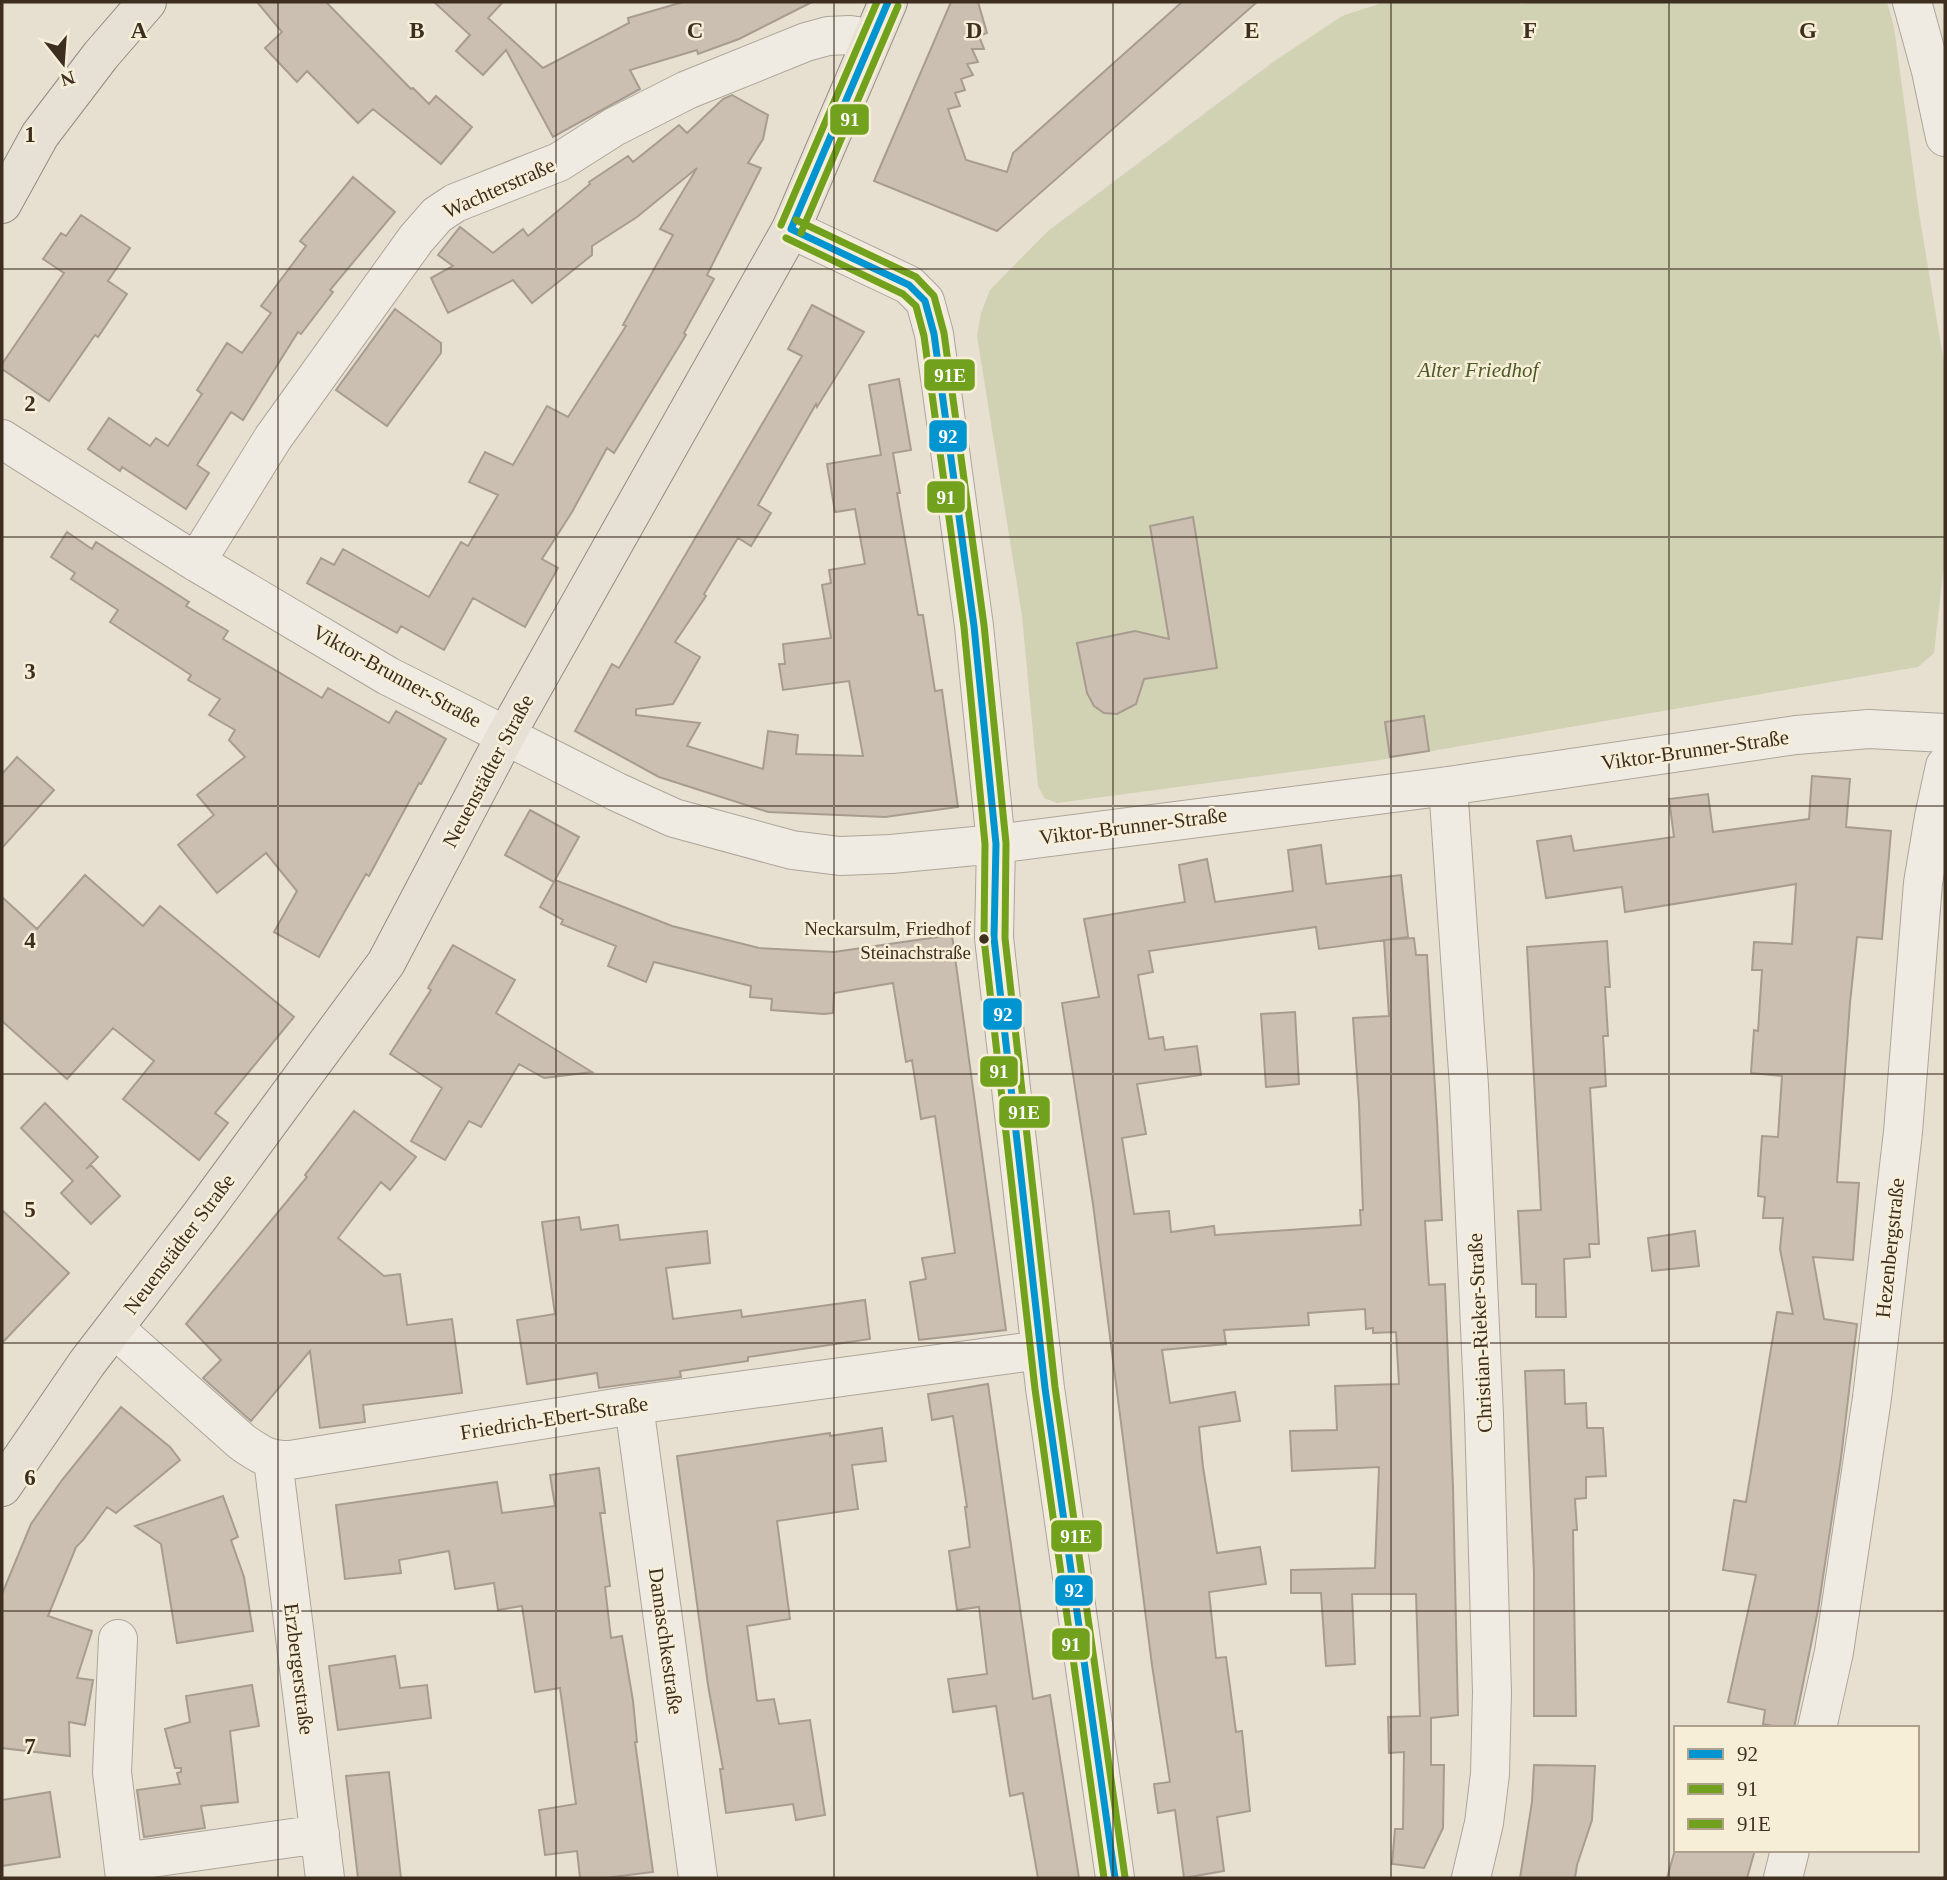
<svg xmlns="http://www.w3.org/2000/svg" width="1947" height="1880" font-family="'Times New Roman',serif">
<rect width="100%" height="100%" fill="#e7e0d1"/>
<path fill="#d1d1b3" d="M1397,2H1519L1520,4L1533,2H1887L1894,27L1919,213L1945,369V556L1934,653L1918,667L1374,761L1057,803L1044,798L1038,786L1022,616L977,336L981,313L990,290L1048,231L1273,62L1342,16L1379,4Z"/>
<path fill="#cbbfb2" stroke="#a89c90" stroke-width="2" d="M257,2H326L411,89L413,88L429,104L436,96L472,127L441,164L373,109L358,123L307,71L297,82L265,48L282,32Z
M434,2H503L488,18L543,68L629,23L628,18L683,2H812L739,39L698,54L697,50L630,70L640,89L553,137L506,50L483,75L456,51L470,35Z
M951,2H978L987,33L979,36L984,49H972L978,62L967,64L973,75L961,79L965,90L955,93L960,106L948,109L966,160L1007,172L1013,153L1182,2H1257L997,231L874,181Z
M732,95L768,115L763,139L748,163L761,168L707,275L714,279L684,333L686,335L614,453L607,448L572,512L542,559L558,568L525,627L473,598L444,650L401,626L397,633L307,583L321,558L334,565L343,549L429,597L461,542L468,546L498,495L469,482L485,452L513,465L547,406L568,417L626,326L623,325L673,235L660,229L697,168L637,217L592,246V255L532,303L513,280L448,313L431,278L453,266L438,255L460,227L493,253L523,229L528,236L590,184L589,182L628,156L633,162L679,125L687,133L723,99Z
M353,177L395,212L330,290L333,292L301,334L298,332L243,420L231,412L197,465L209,473L186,509L122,467L120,471L88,449L109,418L150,446L156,438L168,446L202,394L197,390L227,343L242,353L271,313L261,306L306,246L300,241Z
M81,215L130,248L108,281L127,294L98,337L95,335L49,401L2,369V364L64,273L43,259L61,233L66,236Z
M812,305L864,332L817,407L816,404L758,505L771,513L751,546L738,538L704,594L706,596L675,642L700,657L673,704L636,709V715L700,723L687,746L763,769L768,731L798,735L796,754L863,756L849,681L783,690L779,664H785L783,644L831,638L822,585L831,583L829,570L865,564L855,509L835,512L827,464L881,455L869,385L899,379L911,450L893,453L900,493H897L918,615H923L935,691L942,690L958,807L885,817L768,812L659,777L575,731L612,664L619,668L802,356L788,349Z
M395,309L441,343V353L387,426L336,390Z
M1193,517L1217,668L1144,679L1136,704L1117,714L1104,713L1094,706L1087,693L1077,643L1135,631L1169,639L1150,526Z
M67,532L92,549L96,542L189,602L186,606L228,631L223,639L322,698L328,688L389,723L396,711L446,739L421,784L419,783L369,876L366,874L319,957L274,932L297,891L266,853L217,893L178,845L214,815L197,795L245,757L229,740L235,730L209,715L220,699L188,680L191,675L110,622L118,610L71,579L75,573L51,557Z
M1424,716L1429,751L1390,757L1385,722Z
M17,757L54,790L2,848V774Z
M1812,776L1850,779L1846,827L1891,831L1882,939L1857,937L1850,1003L1837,1182L1859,1183L1853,1260L1813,1257L1824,1319L1857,1324L1841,1458L1818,1610L1794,1728H1784L1763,1724L1765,1710L1728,1702L1756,1575L1723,1570L1734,1500L1746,1502L1777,1312L1793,1314L1780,1249L1783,1218H1763L1765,1197L1758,1196L1762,1136L1778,1137L1782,1076L1751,1073L1754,1030L1758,1031L1762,970H1752L1754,942L1792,944L1796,884L1625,912L1622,887L1546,898L1537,841L1571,836L1574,851L1674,837L1669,799L1708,794L1713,832L1809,819Z
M530,810L579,837L555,880L672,926L759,948L834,952L952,935L1006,1330L919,1340L910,1282L926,1279L922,1258L955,1253L935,1116L921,1119L912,1060L906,1062L893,983L834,993L833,1013L824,1014L771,1010L772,999L750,997L751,986L654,962L646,982L608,966L616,946L561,924L563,920L540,907L554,882L505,855Z
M1321,845L1326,884L1401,875L1408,937L1319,949L1316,927L1149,951L1153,972L1138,975L1149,1039L1163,1037L1165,1050L1197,1046L1201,1075L1137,1084L1146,1134L1122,1138L1134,1214L1169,1211L1171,1232L1214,1226L1215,1235L1361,1225L1360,1210H1363L1359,1104L1353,1018L1389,1016L1384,940L1414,938L1416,955H1427L1437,1121L1442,1220L1425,1221L1429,1285L1445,1284L1453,1487L1458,1715L1431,1718V1765H1444L1443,1828L1424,1868L1392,1864L1395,1829H1403L1404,1752L1389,1753L1388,1717L1420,1716L1416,1594H1352L1355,1664L1326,1666L1321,1593H1291V1570L1375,1568L1379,1467L1292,1471L1290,1431L1337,1430L1335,1386L1399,1384L1396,1332L1373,1333V1328L1366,1329L1365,1309L1308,1313L1309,1325L1224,1330L1226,1344L1162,1350L1170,1403L1235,1392L1240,1421L1199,1427L1203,1467L1217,1553L1260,1547L1266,1584L1209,1592L1216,1658L1226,1657L1236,1732L1242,1731L1250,1811L1217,1817L1224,1871L1184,1878L1175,1810L1158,1813L1154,1784L1170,1782L1152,1665L1093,1204L1062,1003L1099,997L1084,919L1185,902L1179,865L1207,859L1215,902L1293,891L1288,850Z
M85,875L143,926L160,906L294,1017L215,1113L228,1123L199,1160L123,1099L154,1061L113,1028L67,1079L2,1021V897L37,929Z
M1607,941L1610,987H1605L1608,1036H1603L1606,1086L1590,1088L1599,1244H1589L1590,1257L1564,1259L1566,1317H1536V1284H1522L1518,1211L1541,1210L1527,947Z
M453,945L515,980L496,1013L592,1072L544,1078L519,1064L481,1127L469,1121L445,1160L411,1141L442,1088L390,1054L431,990L428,988Z
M1295,1012L1299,1084L1266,1087L1261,1014Z
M45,1103L98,1157L86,1169L91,1165L120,1196L91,1224L61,1193L73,1181L21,1128Z
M354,1111L416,1157L390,1190L381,1182L338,1238L384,1276L400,1274L407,1325L452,1319L462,1393L363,1405L365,1422L320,1428L310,1351L251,1421L203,1378L221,1360L186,1324L307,1177L305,1175Z
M2,1210L69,1273L2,1343Z
M579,1217L581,1230L618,1225L620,1240L707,1231L710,1263L666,1268L673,1319L741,1310L742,1317L865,1300L870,1339L748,1357V1361L680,1371L681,1377L599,1388L597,1373L527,1384L517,1320L555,1314L542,1222Z
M1695,1231L1699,1266L1652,1271L1648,1238Z
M1564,1370L1565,1404L1586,1403L1587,1428H1603L1606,1476L1586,1477V1498L1575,1499L1577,1530H1573L1576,1716H1534V1572L1525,1371Z
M988,1384L1033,1699L1050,1695L1079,1878H1038L1023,1793L1010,1796L996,1706L953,1712L948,1679L987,1674L979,1607L957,1610L949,1551L970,1547L965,1507H967L953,1416L932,1420L928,1394Z
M121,1407L170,1447L180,1460L116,1513L107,1507L83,1540L76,1547L48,1616L92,1631L77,1678L93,1680L85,1725L69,1722L70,1756L2,1748V1594L31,1524L62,1480Z
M882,1428L886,1461L852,1465L858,1509L777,1521L790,1619L747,1626L757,1701L774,1699L779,1724L810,1720L825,1815L796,1820L793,1804L726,1813L720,1769H723L708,1685L677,1456L830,1433V1436Z
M599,1468L605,1513H600L610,1586L605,1587L611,1638L622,1636L633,1701L637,1742H635L653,1872L605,1878H580L577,1851L545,1855L539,1810L576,1804L560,1688L535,1692L522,1606L498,1610L494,1583L455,1589L449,1551L399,1560L401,1573L345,1579L336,1505L497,1482L502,1513L555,1506L550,1475Z
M223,1496L238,1537L231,1540L244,1577L253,1631L177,1643L161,1544L135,1526Z
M395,1656L400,1688L427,1685L431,1718L338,1730L329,1666Z
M252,1685L259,1726L230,1731L238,1802L201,1806L205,1828L144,1837L137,1790L180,1784L177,1773L181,1772V1768H175L165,1729L190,1722L186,1696Z
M1534,1765L1595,1766L1592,1820L1577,1865L1575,1878H1520L1532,1802Z
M389,1772L401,1878H358L346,1776Z
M50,1792L60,1857L2,1866V1800Z
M1675,1850H1755L1747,1878H1667Z"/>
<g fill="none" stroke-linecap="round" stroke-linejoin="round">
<g stroke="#ada599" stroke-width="40">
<path id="minor" d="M1912,2L1931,71L1945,137
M791,229L909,285L925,301L934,334L974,626L996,844L994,938L1045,1388L1115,1878
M2,439L196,562L388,676L617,792L674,818L792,850L840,856L891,854L996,844L1448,786L1796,735L1869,729L1945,733
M196,562L273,438L416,239L437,215L455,203L559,162L614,127L687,90L806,42L828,36L850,35L871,38
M1448,786L1469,1086L1484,1415L1492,1692L1490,1774L1484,1823L1471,1878
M115,1329L242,1442C261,1455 267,1460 290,1460L634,1405L1041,1350
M634,1405L698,1878
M273,1460L325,1878
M118,1639L112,1772L125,1878
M1817,1728L1834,1652L1872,1398L1903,1132L1923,883L1934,817L1945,766
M123,1862L320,1834
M1783,1878L1790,1850"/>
</g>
<g stroke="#928b80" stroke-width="40">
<path id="major" d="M2,204L40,135L101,55L147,2
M2,1487L87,1363L200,1216L386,963L506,735L791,229L888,2"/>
</g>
<use href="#minor" stroke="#efebe3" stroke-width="38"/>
<use href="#major" stroke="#e6e1d4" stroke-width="38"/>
<g stroke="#f7eed8" stroke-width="12">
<path id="bus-1" d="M791,229L909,285L925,301L934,334L974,626L996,844L994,938L1045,1388L1115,1878
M791,229L888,2"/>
</g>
<g stroke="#f7eed8" stroke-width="12">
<path id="bus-2" d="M801,233L898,6
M786,238L903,294L916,306L924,336L964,627L985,844L984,939L1035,1389L1104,1878"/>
</g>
<g stroke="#f7eed8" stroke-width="12">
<path id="bus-3" d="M796,220L916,277L934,296L944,333L984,625L1006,843L1005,938L1055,1387L1125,1877
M781,225L877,2"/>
</g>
<use href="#bus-1" stroke="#0095d0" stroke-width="7"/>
<use href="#bus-2" stroke="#71a11d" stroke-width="7"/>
<use href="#bus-3" stroke="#71a11d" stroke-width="7"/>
</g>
<path fill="none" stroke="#3d2e20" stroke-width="2" stroke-opacity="0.55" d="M278,2V1878M556,2V1878M834,2V1878M1113,2V1878M1391,2V1878M1669,2V1878M2,269H1945M2,537H1945M2,806H1945M2,1074H1945M2,1343H1945M2,1611H1945"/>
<circle fill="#3d2e20" stroke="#f7eed8" stroke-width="2.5" cx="984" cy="939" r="6"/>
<g text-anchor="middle" stroke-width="5" stroke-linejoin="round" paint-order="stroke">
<g font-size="19" fill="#3d2e20" stroke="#f7eed8" text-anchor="end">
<text x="971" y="935">Neckarsulm, Friedhof<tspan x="971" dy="24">Steinachstraße</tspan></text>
</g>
<g font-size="21" fill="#3d2e20" stroke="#f7eed8">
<text transform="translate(499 188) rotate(-24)" y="7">Wachterstraße</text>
<text transform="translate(397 676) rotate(29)" y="7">Viktor-Brunner-Straße</text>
<text transform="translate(1695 750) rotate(-8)" y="7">Viktor-Brunner-Straße</text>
<text transform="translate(488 771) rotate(-62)" y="7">Neuenstädter Straße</text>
<text transform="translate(1133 826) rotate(-7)" y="7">Viktor-Brunner-Straße</text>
<text transform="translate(179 1244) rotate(-53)" y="7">Neuenstädter Straße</text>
<text transform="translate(1890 1248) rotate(-84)" y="7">Hezenbergstraße</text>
<text transform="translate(1480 1333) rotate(-93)" y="7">Christian-Rieker-Straße</text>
<text transform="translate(554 1418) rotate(-9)" y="7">Friedrich-Ebert-Straße</text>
<text transform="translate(666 1641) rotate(82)" y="7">Damaschkestraße</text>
<text transform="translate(299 1669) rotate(83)" y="7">Erzbergerstraße</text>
</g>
<g font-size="21" font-style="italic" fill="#4d5a26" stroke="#f7eed8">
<text x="1478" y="377">Alter Friedhof</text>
</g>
</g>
<g font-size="23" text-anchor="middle" font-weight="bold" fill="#3d2e20" stroke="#f7eed8" stroke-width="5" stroke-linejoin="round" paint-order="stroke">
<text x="139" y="38">A</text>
<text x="417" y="38">B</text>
<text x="695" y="38">C</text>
<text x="974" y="38">D</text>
<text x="1252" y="38">E</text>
<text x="1530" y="38">F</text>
<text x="1808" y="38">G</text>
<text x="30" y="142">1</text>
<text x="30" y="411">2</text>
<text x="30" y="679">3</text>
<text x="30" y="948">4</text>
<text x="30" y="1217">5</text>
<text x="30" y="1485">6</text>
<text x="30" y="1754">7</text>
</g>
<g stroke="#f7eed8" stroke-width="2.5">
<rect x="829" y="103" width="41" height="33" rx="7" fill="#71a11d"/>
<rect x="923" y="358" width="53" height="34" rx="7" fill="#71a11d"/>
<rect x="928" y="419" width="40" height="34" rx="7" fill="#0095d0"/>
<rect x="926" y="480" width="40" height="34" rx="7" fill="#71a11d"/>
<rect x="982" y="997" width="41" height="34" rx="7" fill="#0095d0"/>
<rect x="979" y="1055" width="40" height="33" rx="7" fill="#71a11d"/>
<rect x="998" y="1095" width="53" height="34" rx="7" fill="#71a11d"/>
<rect x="1050" y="1519" width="53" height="34" rx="7" fill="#71a11d"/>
<rect x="1054" y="1574" width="40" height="33" rx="7" fill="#0095d0"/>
<rect x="1051" y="1627" width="40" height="34" rx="7" fill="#71a11d"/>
</g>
<g font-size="19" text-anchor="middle" font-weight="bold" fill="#fff">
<text x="850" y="126">91</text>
<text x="950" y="382">91E</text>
<text x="948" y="443">92</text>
<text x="946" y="504">91</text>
<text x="1003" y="1021">92</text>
<text x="999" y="1078">91</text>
<text x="1024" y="1119">91E</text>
<text x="1076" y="1543">91E</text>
<text x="1074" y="1597">92</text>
<text x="1071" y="1651">91</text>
</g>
<rect width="1947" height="1880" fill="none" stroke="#3d2e20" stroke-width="7"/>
<rect x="1674" y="1726" width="245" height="126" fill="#f7eed8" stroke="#ada18e" stroke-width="2"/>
<rect x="1688" y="1749" width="35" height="10" fill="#0095d0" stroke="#ada18e" stroke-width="2"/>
<text x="1737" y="1761" font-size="21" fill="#3d2e20">92</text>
<rect x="1688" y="1784" width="35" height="10" fill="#71a11d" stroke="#ada18e" stroke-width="2"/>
<text x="1737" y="1796" font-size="21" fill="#3d2e20">91</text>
<rect x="1688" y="1819" width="35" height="10" fill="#71a11d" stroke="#ada18e" stroke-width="2"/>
<text x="1737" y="1831" font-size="21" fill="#3d2e20">91E</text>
<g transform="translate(63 63) rotate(163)" stroke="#f7eed8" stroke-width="5" paint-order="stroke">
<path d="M0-5L12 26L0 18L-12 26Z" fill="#3d2e20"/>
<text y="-10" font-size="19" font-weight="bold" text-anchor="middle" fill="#3d2e20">N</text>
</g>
</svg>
